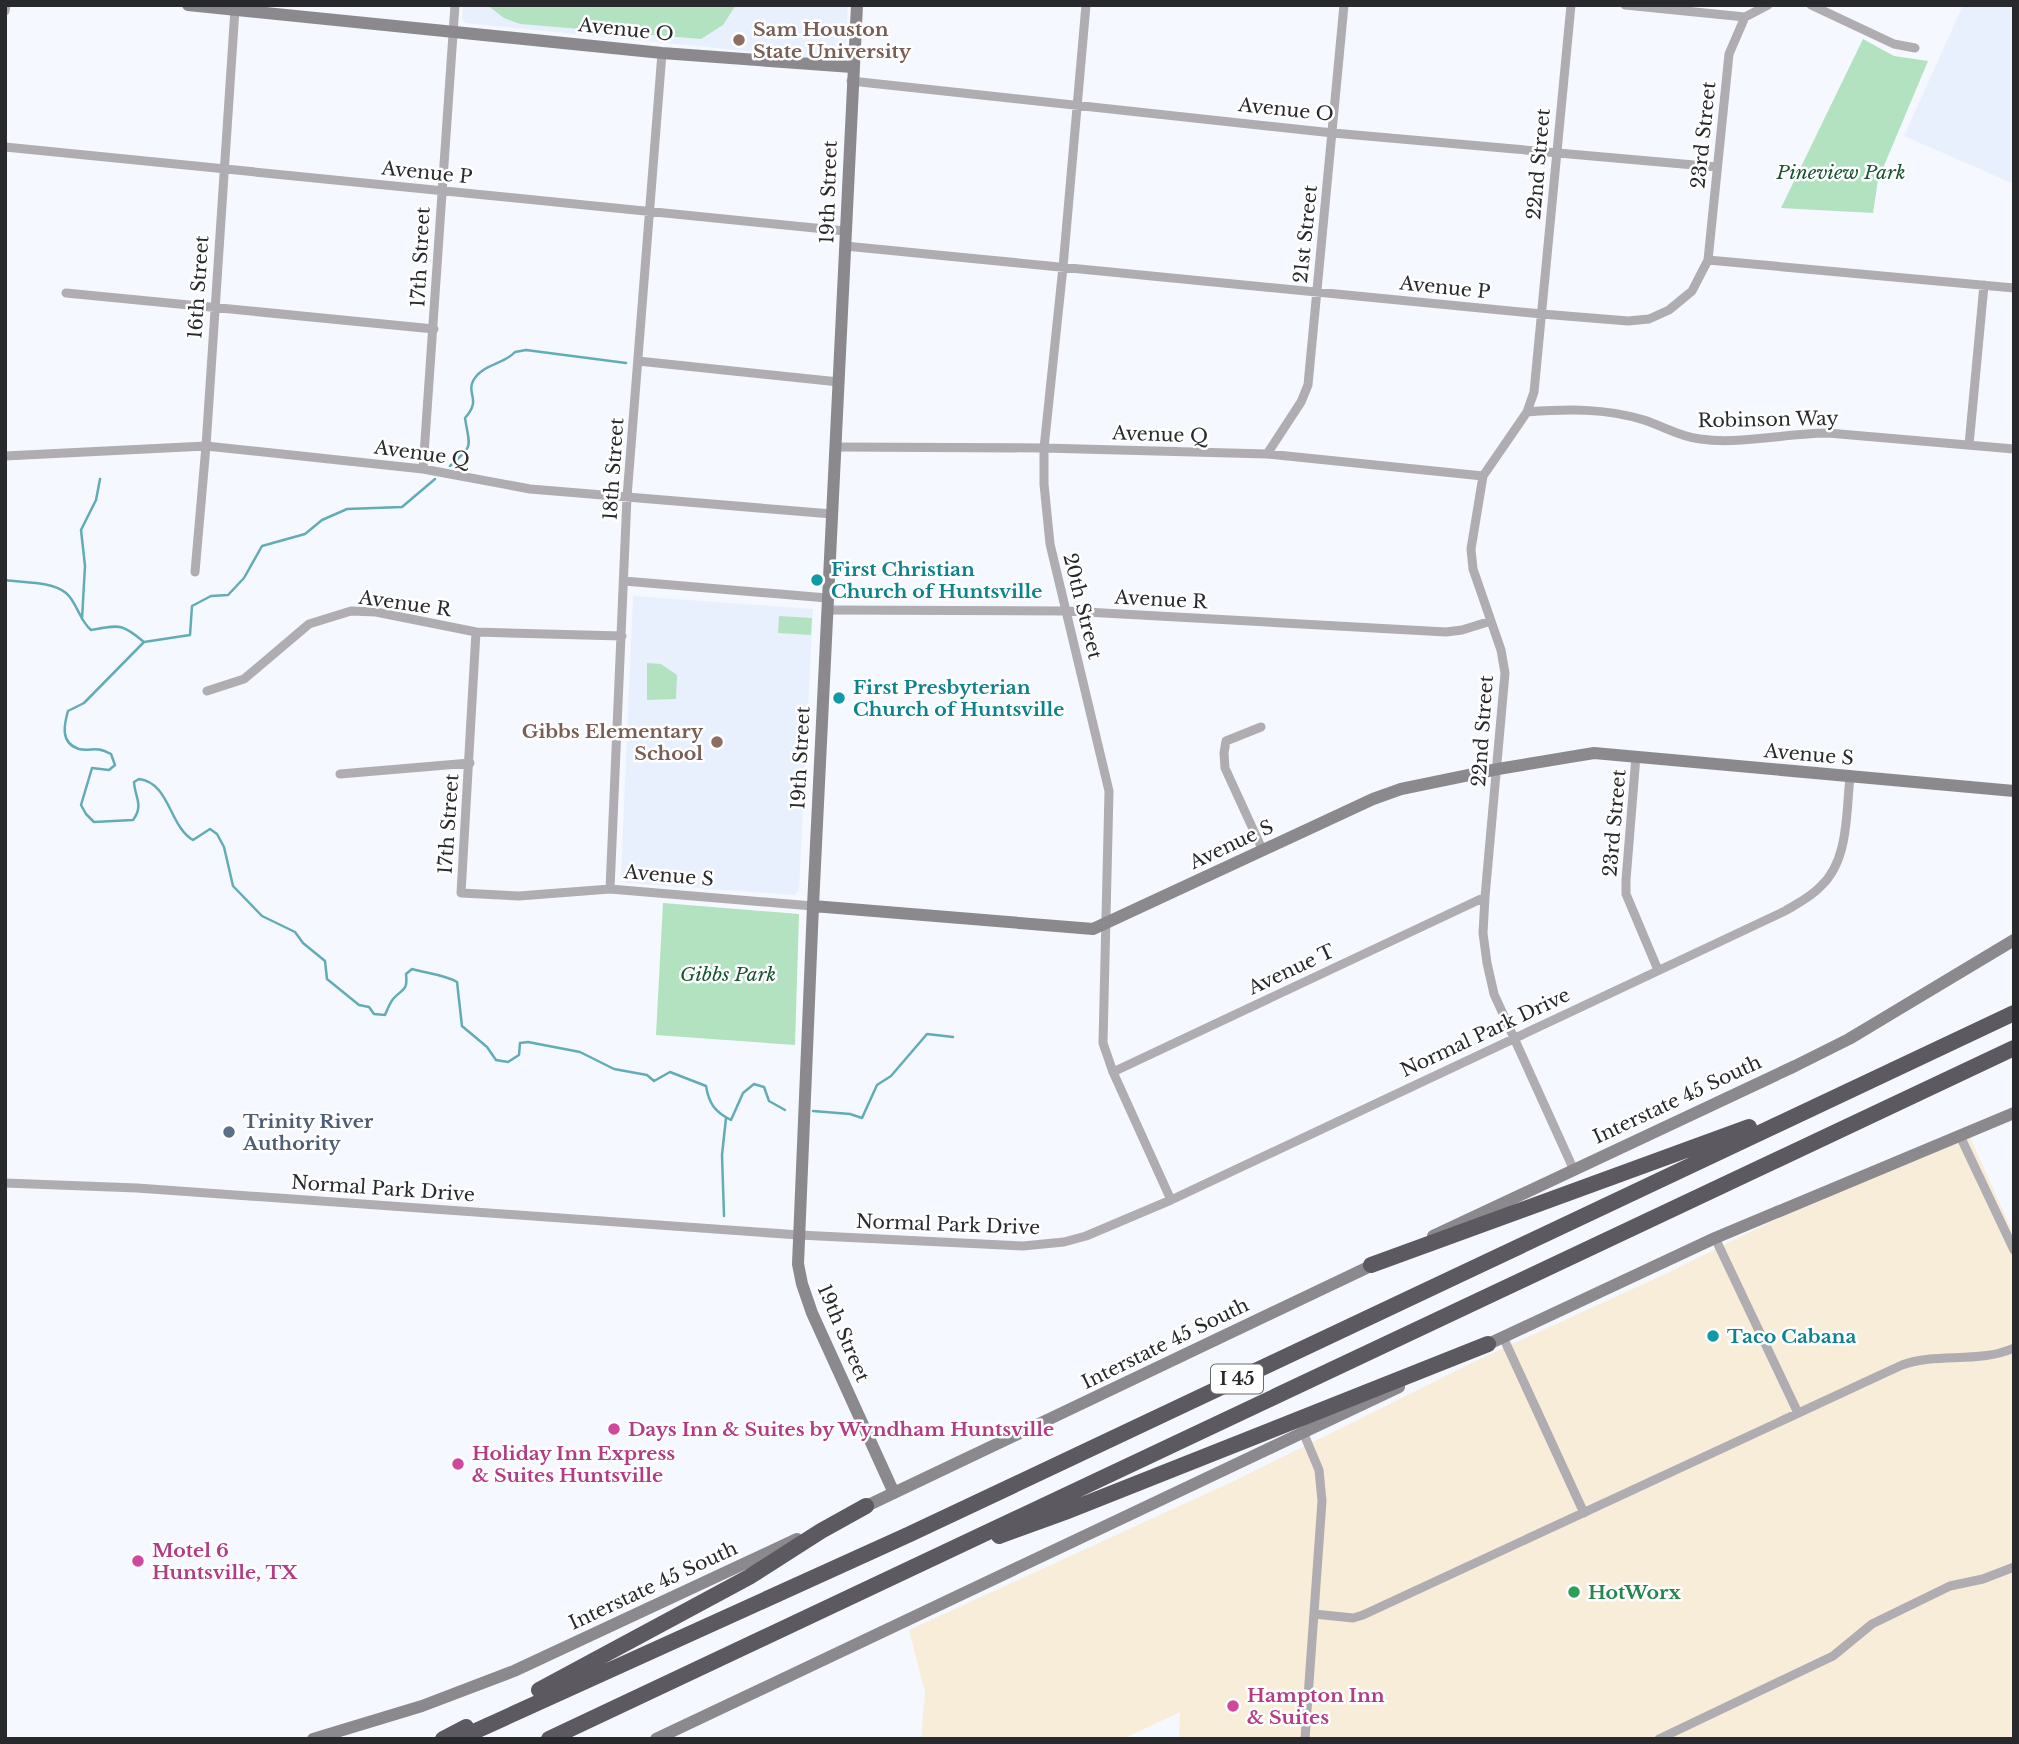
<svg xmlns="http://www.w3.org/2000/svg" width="2019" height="1744" font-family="'Libre Baskerville',serif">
<rect width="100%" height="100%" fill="#f5f8fe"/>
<path fill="#f8edd8" d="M1965,1126L2014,1235V1739H1179L1180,1712L1123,1739H921L925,1692L909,1630L1236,1480L1482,1358L1663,1275Z"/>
<path fill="#e8f0fe" d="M463,5H848L845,56L836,60L466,23L462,19Z
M1963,5H2014V184L1904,136Z
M633,596L813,609L799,891L794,895L627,883L621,876Z"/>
<path fill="#b3e2c1" d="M487,5H736L723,25L701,39L520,24L504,18Z
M1863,39L1894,56L1928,61L1878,180L1873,213L1781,208Z
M779,616L812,618L811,635L778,633Z
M647,663L661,664L677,675L676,699L647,700Z
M663,903L799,914L795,1045L656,1035Z"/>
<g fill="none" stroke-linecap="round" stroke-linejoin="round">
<path stroke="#62acb6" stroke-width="2.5" d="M450,466C474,444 470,449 465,418C482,399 466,394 473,381C482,364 503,365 515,352L526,350L626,363
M5,580C23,583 51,581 66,593C77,602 79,620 91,630C120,625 121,623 144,642L84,703L68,711C64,725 60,743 79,749C92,752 94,745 111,754L115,765L109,770L92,768L81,805L86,814L94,822L133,820C144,805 135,798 134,782L139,779C170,783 169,826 193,840L210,829L217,834L224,847L233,886L262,916L295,932L303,943L325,961L327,979L359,1005L369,1007L374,1014L385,1015C387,1010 390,1003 393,999C403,988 408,991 406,974L412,969C426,973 446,975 457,982L462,1026L487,1047L496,1060L508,1062L519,1055L520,1043L528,1042L580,1052L614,1069L647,1075L654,1081L670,1072L706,1086C709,1104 715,1112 731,1120L743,1093L754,1084L764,1087L769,1101L785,1110
M82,619L85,566L81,530L96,500L100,479
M144,642L190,635L192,606L211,596L228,595L244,578L262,546L305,534L322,520L347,509L402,507L435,479
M813,1111L850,1114L862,1118L877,1085L891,1076L927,1034L953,1037
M724,1216L722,1155L726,1118"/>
<path stroke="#afadb1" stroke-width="9" d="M1086,5L1063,267L1044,448V484L1050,544L1109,791L1103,1043L1113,1072L1171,1200
M1571,5L1534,392L1527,412L1483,476L1471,549L1473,569L1501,650L1505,673L1485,897L1483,933L1487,963L1494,994L1573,1168
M1625,5L1745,17L1768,5
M1811,5L1894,44L1915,48
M5,11L6,5
M851,81L1333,133L1717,167
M5,147L845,231
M845,246L1542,314L1628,321L1649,319L1669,310L1692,291L1708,260L1729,54L1745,17
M1708,260L2014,288
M66,293L434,329
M638,361L839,382
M1527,412C1567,409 1605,408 1644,420C1663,426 1680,437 1700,439C1740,445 1787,433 1828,433L2014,449
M1969,445L1984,285
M836,447L1044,448L1267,454L1483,476
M1267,454L1301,402L1308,385L1344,5
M5,456L206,446L423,469L530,489L832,514
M423,469L455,5
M195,572L206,446L235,9
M624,581L827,598
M827,610L1067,611L1446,632L1462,630L1491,621
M476,632L461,893L519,896L610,889L813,906
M207,691L244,679L309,624L351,611L376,612L476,632L622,636
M1261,727L1226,741L1224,753L1225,768L1263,851
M1636,756L1626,880V894L1658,970
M340,774L470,763
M610,889L627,497L662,53
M1113,1072L1485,897
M1960,1136L2014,1250
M5,1183L137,1188L799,1235L1023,1246L1064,1242L1086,1236L1171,1200L1785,911C1798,903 1811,897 1821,886C1849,860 1846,812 1850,777
M1715,1238L1798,1413
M1503,1337L1584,1513
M1303,1432L1319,1470L1322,1501L1305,1739
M1314,1614L1353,1618L1363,1615L1902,1365C1938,1352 1978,1364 2014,1348
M1659,1739L1833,1656L1872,1624L1950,1586L1983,1579L2014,1567"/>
<path stroke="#8b898e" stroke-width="12" d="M188,5L662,53L852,67
M857,5L813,906L798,1264L802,1284L812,1313L894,1493
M813,906L1093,929L1373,799L1401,789L1498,769L1594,753L2014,791
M1433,1236L1795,1066L1849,1039L2014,940
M1482,1347L1715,1238L2014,1113
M858,1510L1379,1262
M313,1739L422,1706L514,1671L797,1539
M656,1739L1399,1387"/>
<path stroke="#5c5a60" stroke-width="16" d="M1371,1265L1749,1127
M999,1536L1065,1512L1488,1344
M539,1690L749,1577L821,1531L866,1506
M443,1739L466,1727
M458,1739L910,1534L2014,1013
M549,1739L2014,1048"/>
</g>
<g fill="#8d6e63" stroke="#fff" stroke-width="2.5">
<circle cx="739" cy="40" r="7"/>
<circle cx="717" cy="742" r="7"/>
</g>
<g fill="#0f9aa8" stroke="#fff" stroke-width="2.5">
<circle cx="817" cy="580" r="7"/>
<circle cx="839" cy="698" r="7"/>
<circle cx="1713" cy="1336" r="7"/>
</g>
<circle fill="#5c6f8a" stroke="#fff" stroke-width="2.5" cx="229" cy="1132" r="7"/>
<g fill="#d1479c" stroke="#fff" stroke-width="2.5">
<circle cx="614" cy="1429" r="7"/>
<circle cx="458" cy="1464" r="7"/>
<circle cx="138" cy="1561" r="7"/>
<circle cx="1233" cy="1706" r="7"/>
</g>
<circle fill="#2e9e5b" stroke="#fff" stroke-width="2.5" cx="1574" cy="1592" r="7"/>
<g text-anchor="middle" stroke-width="5" stroke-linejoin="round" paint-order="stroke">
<rect fill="#fff" stroke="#68696b" stroke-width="2" x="1211" y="1364.5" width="52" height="29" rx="5"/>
<g font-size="18" font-weight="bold" fill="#28292c">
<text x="1237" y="1385">I 45</text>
</g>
<g font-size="19" fill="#28292c" stroke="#fff">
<text transform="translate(626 29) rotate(6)" y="7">Avenue O</text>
<text transform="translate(1286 109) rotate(6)" y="7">Avenue O</text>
<text transform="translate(1703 135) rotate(-84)" y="7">23rd Street</text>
<text transform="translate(1538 164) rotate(-85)" y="7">22nd Street</text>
<text transform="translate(427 172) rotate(6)" y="7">Avenue P</text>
<text transform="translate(828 192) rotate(-88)" y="7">19th Street</text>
<text transform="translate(1305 234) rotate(-84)" y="7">21st Street</text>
<text transform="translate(420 257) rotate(-87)" y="7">17th Street</text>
<text transform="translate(198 287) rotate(-86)" y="7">16th Street</text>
<text transform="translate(1445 287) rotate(6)" y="7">Avenue P</text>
<text transform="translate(1768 419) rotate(-1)" y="7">Robinson Way</text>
<text transform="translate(1160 434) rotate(2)" y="7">Avenue Q</text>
<text transform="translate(422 453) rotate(8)" y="7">Avenue Q</text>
<text transform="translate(613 469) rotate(-86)" y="7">18th Street</text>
<text transform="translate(1161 599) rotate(3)" y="7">Avenue R</text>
<text transform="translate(405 603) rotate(8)" y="7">Avenue R</text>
<text transform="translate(1083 606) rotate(76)" y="7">20th Street</text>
<text transform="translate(1482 731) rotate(-86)" y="7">22nd Street</text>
<text transform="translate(1809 754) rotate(5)" y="7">Avenue S</text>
<text transform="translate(800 758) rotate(-87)" y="7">19th Street</text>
<text transform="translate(1614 823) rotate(-85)" y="7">23rd Street</text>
<text transform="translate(448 824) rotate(-86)" y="7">17th Street</text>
<text transform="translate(1231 844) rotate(-25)" y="7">Avenue S</text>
<text transform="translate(669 875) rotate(5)" y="7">Avenue S</text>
<text transform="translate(1291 969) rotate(-25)" y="7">Avenue T</text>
<text transform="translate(1485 1032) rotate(-25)" y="7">Normal Park Drive</text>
<text transform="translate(1677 1099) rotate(-25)" y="7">Interstate 45 South</text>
<text transform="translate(383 1188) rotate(4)" y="7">Normal Park Drive</text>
<text transform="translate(948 1224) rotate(2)" y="7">Normal Park Drive</text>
<text transform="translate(844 1333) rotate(67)" y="7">19th Street</text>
<text transform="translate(1165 1343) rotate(-26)" y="7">Interstate 45 South</text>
<text transform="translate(653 1585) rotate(-25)" y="7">Interstate 45 South</text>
</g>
<g font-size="19" font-weight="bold" fill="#785e54" stroke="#fff" text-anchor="start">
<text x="753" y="36">Sam Houston<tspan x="753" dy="22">State University</tspan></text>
<text x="703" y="738" text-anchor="end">Gibbs Elementary<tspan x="703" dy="22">School</tspan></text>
</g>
<g font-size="19" font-style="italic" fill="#185431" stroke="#fff">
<text x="1841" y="179">Pineview Park</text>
<text x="728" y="981">Gibbs Park</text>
</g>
<g font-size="19" font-weight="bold" fill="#0d838f" stroke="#fff" text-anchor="start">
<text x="831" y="576">First Christian<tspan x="831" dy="22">Church of Huntsville</tspan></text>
<text x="853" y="694">First Presbyterian<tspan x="853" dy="22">Church of Huntsville</tspan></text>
<text x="1727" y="1343">Taco Cabana</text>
</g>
<g font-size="19" font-weight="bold" fill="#4e5e75" stroke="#fff" text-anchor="start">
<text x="243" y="1128">Trinity River<tspan x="243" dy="22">Authority</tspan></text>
</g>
<g font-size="19" font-weight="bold" fill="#b23c85" stroke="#fff" text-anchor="start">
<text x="628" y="1436">Days Inn &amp; Suites by Wyndham Huntsville</text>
<text x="472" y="1460">Holiday Inn Express<tspan x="472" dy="22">&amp; Suites Huntsville</tspan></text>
<text x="152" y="1557">Motel 6<tspan x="152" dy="22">Huntsville, TX</tspan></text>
<text x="1247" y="1702">Hampton Inn<tspan x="1247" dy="22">&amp; Suites</tspan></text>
</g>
<g font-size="19" font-weight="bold" fill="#27864d" stroke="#fff" text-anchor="start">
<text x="1588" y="1599">HotWorx</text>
</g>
</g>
<rect width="2019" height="1744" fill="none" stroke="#28292c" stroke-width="14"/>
</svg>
